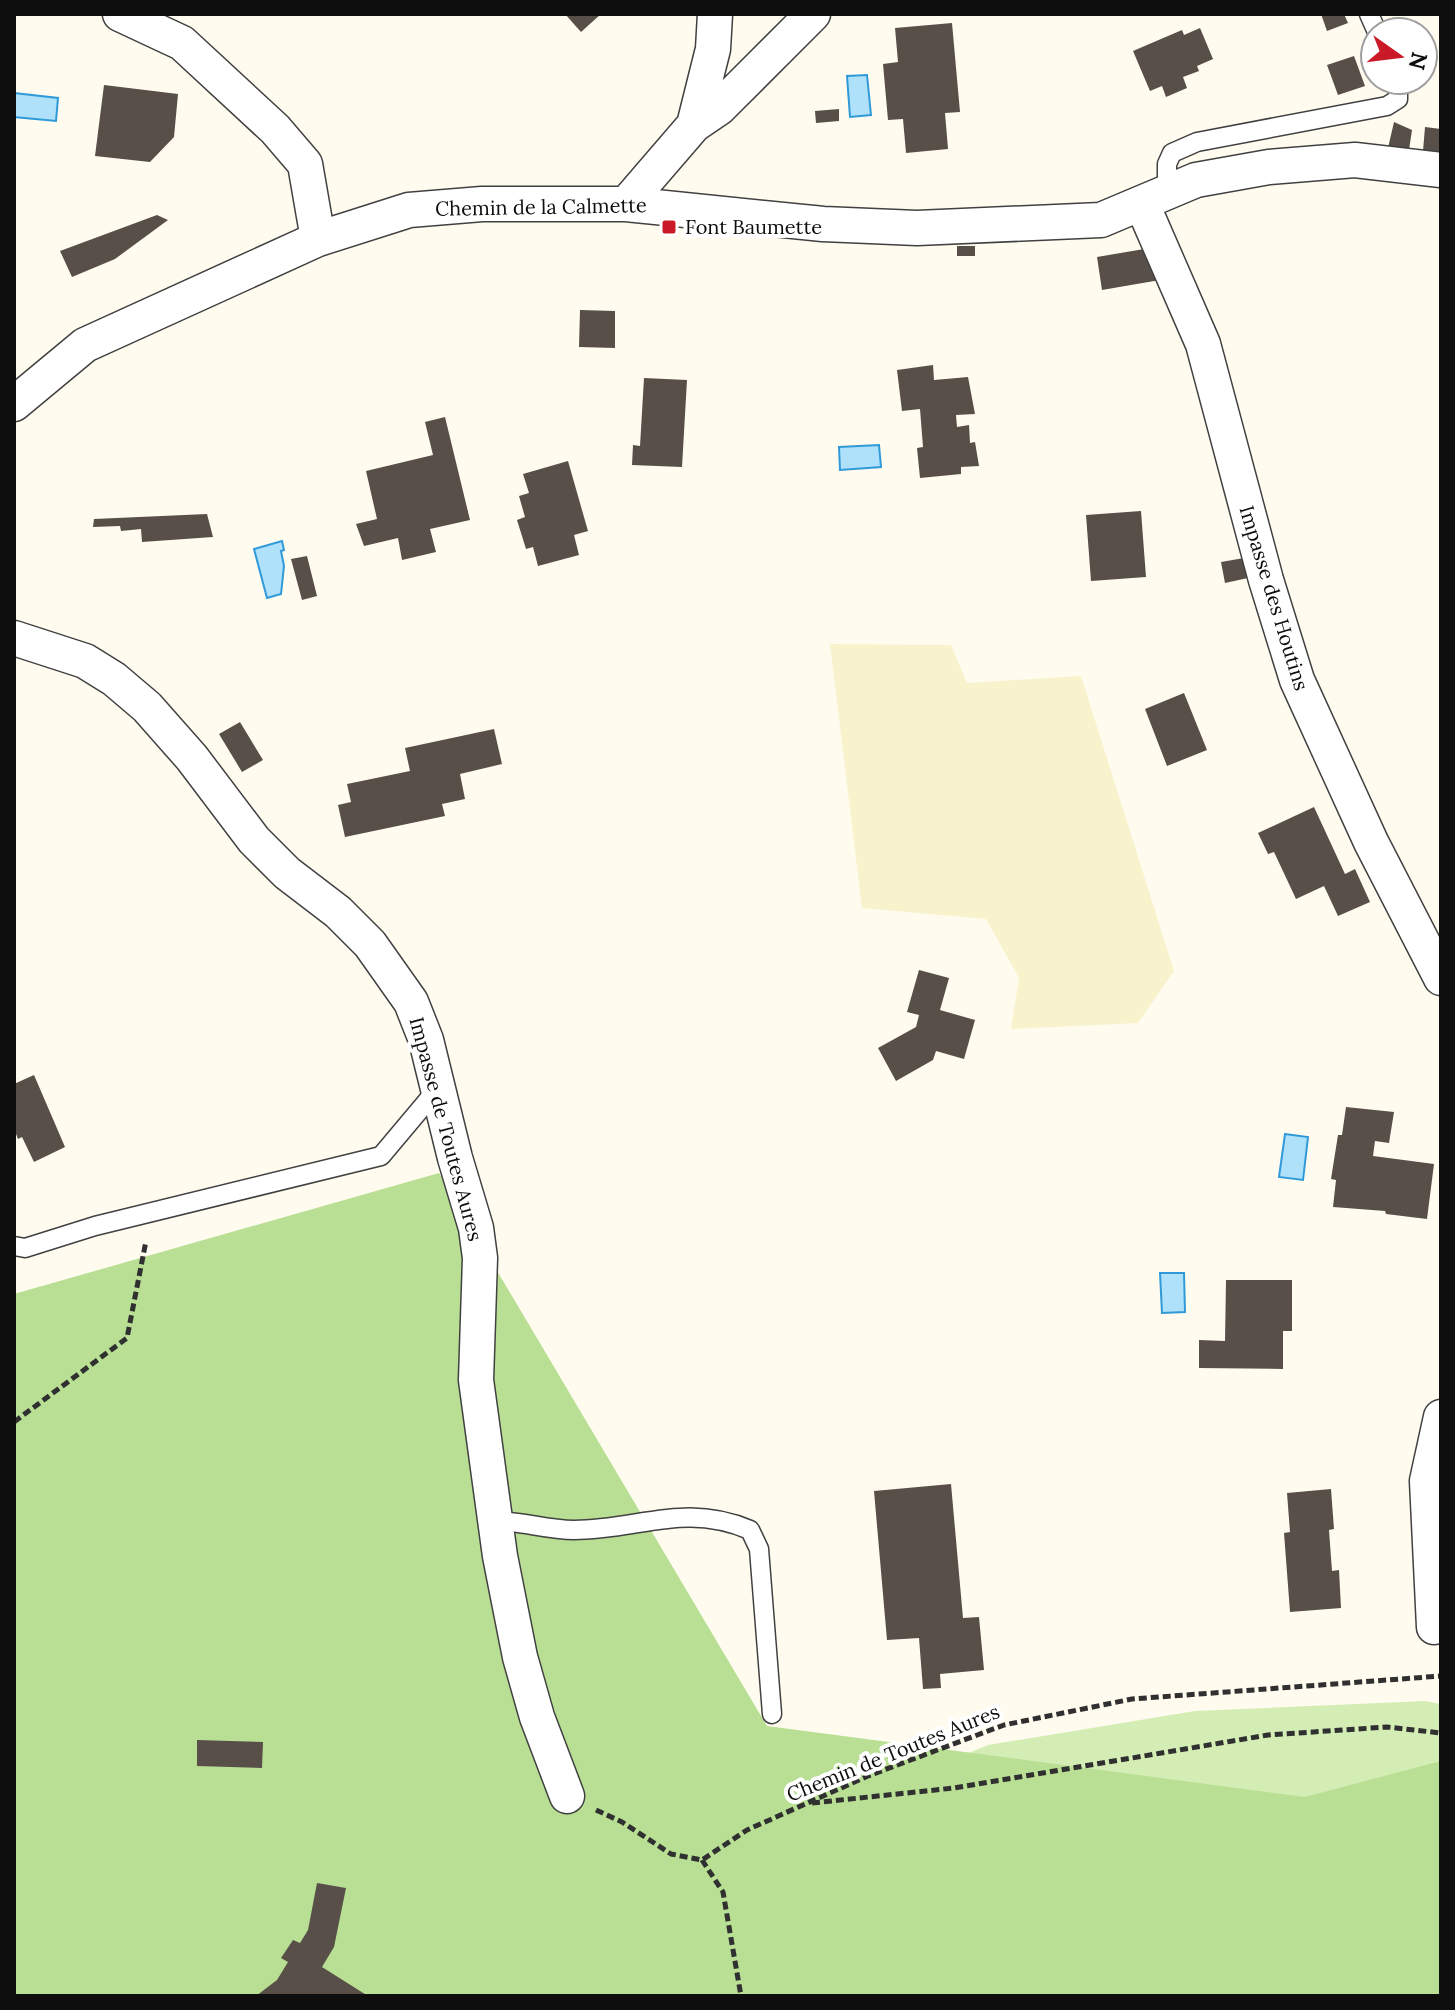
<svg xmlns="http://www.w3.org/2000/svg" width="1455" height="2010" font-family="Lora,serif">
<rect width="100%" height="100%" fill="#fffbef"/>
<path fill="#f8f3cd" d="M830,644L951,645L967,683L1081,676L1174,971L1138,1023L1011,1029L1019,978L986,919L862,908Z"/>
<path fill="#d4edb5" d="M1425,1701L1441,1704V1996L776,1832L988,1745L1195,1711Z"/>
<path fill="#b8df93" d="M439,1173L767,1726L1305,1797L1441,1761V1996H14V1294Z"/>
<path fill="#afe1fb" stroke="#309ad8" stroke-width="2" d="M867,75L871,115L850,117L847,76Z
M14,93L58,98L56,121L14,117Z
M879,445L881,467L840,470L839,447Z
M282,541L284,550L281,551L284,566L281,594L267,598L254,549Z
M1285,1134L1308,1137L1303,1180L1279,1177Z
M1160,1273H1184L1185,1312L1162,1313Z"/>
<path fill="#584f49" d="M565,14H601L581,32Z
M1321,14H1344L1348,23L1327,31Z
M952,23L960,112L945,113L948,149L906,153L903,119L888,120L883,64L898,62L895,28Z
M1200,28L1213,59L1197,66L1199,71L1183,77L1187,88L1166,97L1162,86L1150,91L1133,51L1182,30L1184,35Z
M1354,56L1365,86L1338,95L1327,65Z
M104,85L178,94L174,137L150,162L95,156Z
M839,109V121L816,123L815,111Z
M1394,122L1412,130L1409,150L1388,148Z
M1425,127L1441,129V153L1423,151Z
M157,215L168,220L115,259L72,277L60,251Z
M957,246H975V256H957Z
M1150,248L1160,280L1102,290L1097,257Z
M580,310L615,311V348L579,347Z
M933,365L934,380L968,377L975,414L956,415L957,427L969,425L970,443L975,442L979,466L961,467V474L920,478L917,448L923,447L920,409L902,411L897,370Z
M644,378L687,380L682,467L632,465L633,445L640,446Z
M445,417L470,520L430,529L436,552L402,560L398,538L364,546L356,524L377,519L366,471L433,455L425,422Z
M568,461L588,531L574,535L579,555L538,566L533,547L526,549L517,520L525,517L519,496L529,493L523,474Z
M1141,511L1146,577L1091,581L1086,515Z
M207,514L213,537L142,542L141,529L121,531L120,526L93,527L94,519Z
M307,556L317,596L302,600L291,559Z
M1244,558L1248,578L1225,583L1221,562Z
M1184,693L1207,750L1167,766L1145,709Z
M240,722L263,760L242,772L219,734Z
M494,729L502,764L460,774L465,799L442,804L445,816L345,837L338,805L351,802L347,784L410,771L405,748Z
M1314,807L1345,874L1355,869L1370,902L1338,916L1324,886L1296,899L1274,852L1268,854L1258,833Z
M919,970L949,978L940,1010L975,1020L964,1059L936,1051L933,1060L896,1081L878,1048L916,1027L919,1015L907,1012Z
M34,1075L65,1147L34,1162L22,1137L18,1139L14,1129V1084Z
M1346,1107L1394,1112L1389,1143L1375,1141L1373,1156L1434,1164L1427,1219L1386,1214L1385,1211L1333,1207L1336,1180L1331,1179L1338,1135H1342Z
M1226,1280H1292V1331H1283V1369L1199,1368V1340L1225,1341Z
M951,1484L963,1618L979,1617L984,1670L940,1674L941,1688L923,1689L919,1638L887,1640L874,1491Z
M1331,1489L1334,1529L1329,1530L1332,1571L1339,1570L1341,1608L1290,1612L1284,1533L1290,1532L1287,1493Z
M197,1740L263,1742L262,1768L197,1766Z
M317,1883L346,1888L334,1947L322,1967L368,1996H256L277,1980L288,1962L281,1958L293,1940L300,1943L308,1930Z"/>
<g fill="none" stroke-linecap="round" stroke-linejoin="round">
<g stroke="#414141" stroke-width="21">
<path id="lane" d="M1369,14L1377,32
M1167,193V164L1172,153L1197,142L1387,106L1398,99V80
M14,1246L25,1248L95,1226L381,1156L439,1087
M495,1521C521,1521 547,1530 574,1530C639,1530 684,1502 750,1530L759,1549L772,1714"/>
</g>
<g stroke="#414141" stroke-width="37">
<path id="street" d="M120,14L182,43L275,129L305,164L318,239
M694,125L713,49L715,14
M626,204L694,125L719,108L813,14
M1142,204L1203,344L1266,580L1297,680L1371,842L1441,978
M14,404L85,345L318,239L409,210L482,204H626L823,224L917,228L1101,220L1196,180L1269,167L1355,160L1441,170
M14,638L85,661L114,679L147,707L192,758L254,840L287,873L338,912L370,944L411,1002L426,1040L455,1158L476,1228L480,1258L476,1380L500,1556L520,1657L537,1717L567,1796
M1434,1627L1427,1481L1441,1417"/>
</g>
<path stroke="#303030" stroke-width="5" stroke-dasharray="8 4" stroke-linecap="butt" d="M14,1422L127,1338L146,1241
M812,1803L954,1788L1268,1735L1387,1727L1441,1733
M596,1810L622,1822L671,1854L702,1860L747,1830L868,1776L1004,1725L1132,1699L1441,1676
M702,1860L723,1892L741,1996"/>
<use href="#lane" stroke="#fff" stroke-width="18"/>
<use href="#street" stroke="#fff" stroke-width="34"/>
</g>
<rect fill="#ca1a28" stroke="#fff" stroke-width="3" x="661" y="219" width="16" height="16" rx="4"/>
<g text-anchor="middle" stroke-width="8" stroke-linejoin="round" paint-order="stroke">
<g font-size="20" fill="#0e0e0e" stroke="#fff">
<text transform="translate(541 207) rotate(-1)" y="7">Chemin de la Calmette</text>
<text transform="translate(1274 598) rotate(73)" y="7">Impasse des Houtins</text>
<text transform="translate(446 1129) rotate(75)" y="7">Impasse de Toutes Aures</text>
<text transform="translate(893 1753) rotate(-22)" y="7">Chemin de Toutes Aures</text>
</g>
<g font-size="20" fill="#0e0e0e" stroke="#fff" text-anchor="start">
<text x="685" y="234">Font Baumette</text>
</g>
</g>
<rect width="1455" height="2010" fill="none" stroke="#0e0e0e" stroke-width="32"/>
<g transform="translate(1399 56) rotate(104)"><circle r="38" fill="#ffffff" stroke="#9f9f9f" stroke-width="2"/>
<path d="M0-6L14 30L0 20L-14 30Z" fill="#ca1a28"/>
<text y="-12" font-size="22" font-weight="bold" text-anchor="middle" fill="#0e0e0e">N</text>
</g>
</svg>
